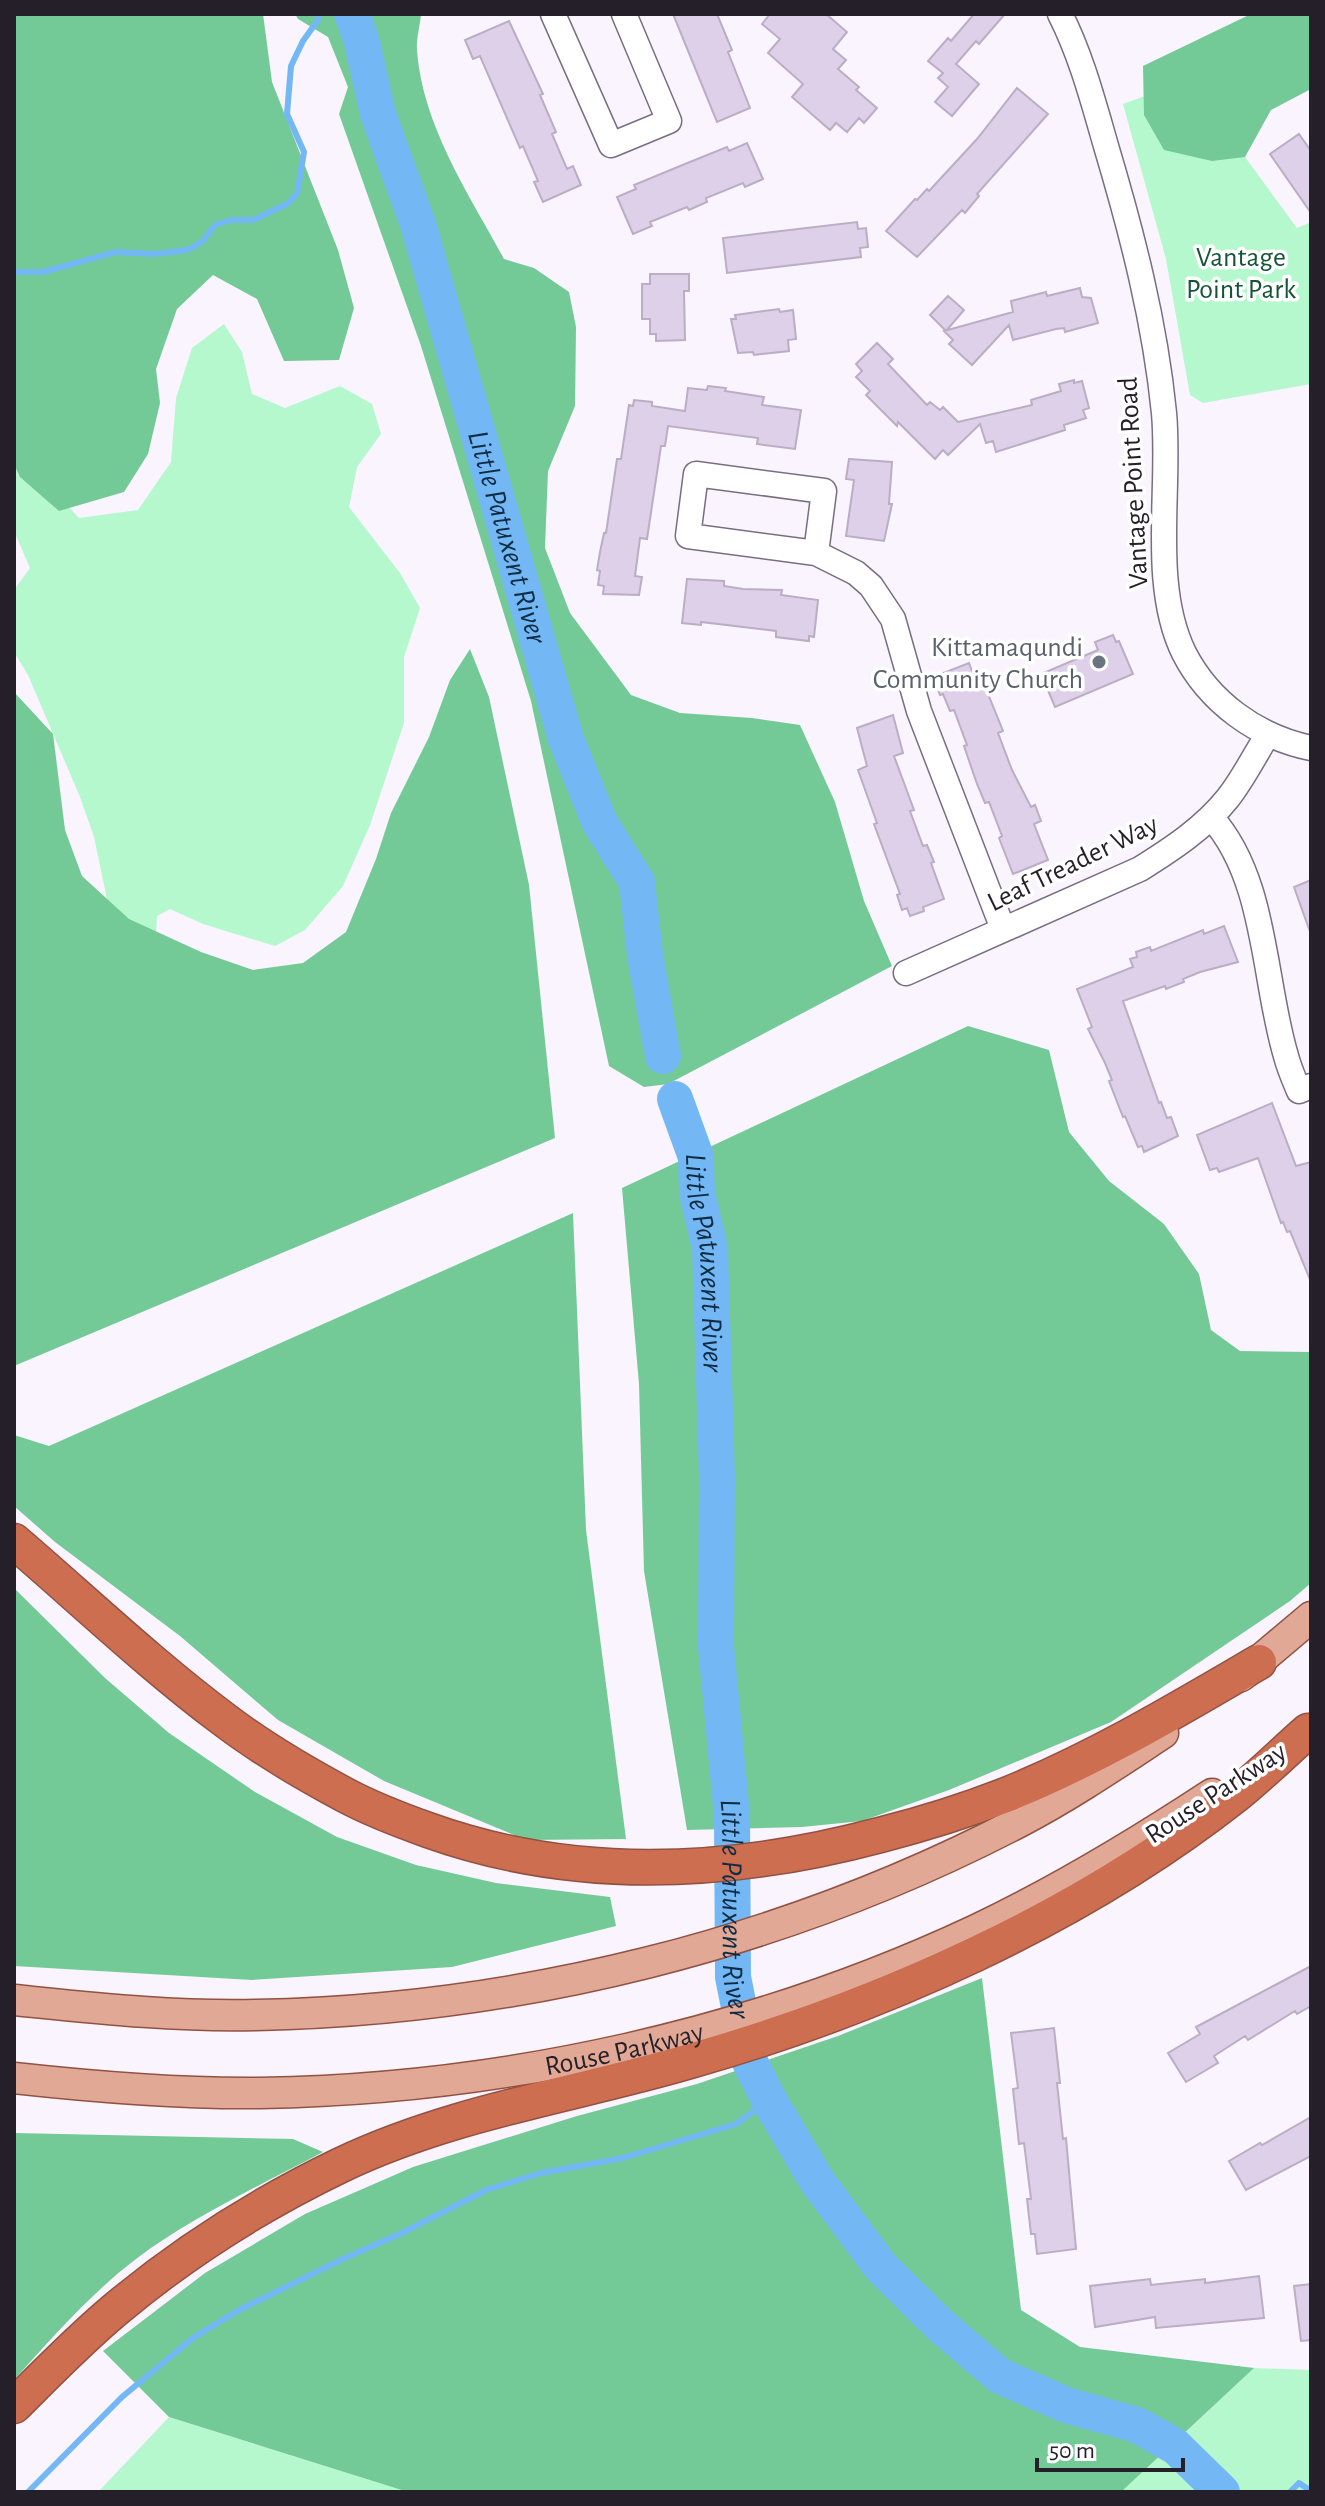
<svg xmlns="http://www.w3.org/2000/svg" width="1325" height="2506" font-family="'Alegreya Sans',sans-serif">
<rect width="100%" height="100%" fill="#f9f4fe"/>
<path fill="#b5f8ce" d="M1196,77L1245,157L1297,228L1311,222V384L1203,403L1190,395L1166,259L1123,104Z
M14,308L40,476L79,518L138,510L171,462L176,398L192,348L224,324L242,352L252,394L285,408L340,386L372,404L381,434L357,467L349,507L400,573L420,608L404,657V723L370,825L343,886L305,930L275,946L203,924L170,909L157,916L155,954L112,923L94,837L80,797L28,675L14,652V590L30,568L14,531Z
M1254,2368L1311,2370V2492H1121Z
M169,2417L408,2492H98Z"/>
<path fill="#73ca96" d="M14,14H263L272,82L338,250L354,308L339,360L284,361L257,299L213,275L177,309L156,369L160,403L148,454L124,492L59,511L20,477L14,464Z
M295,14H421C420,26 416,39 417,51C423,127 469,194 504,259L534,268L569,292L576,327L575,406L548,471L545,548L570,613L631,695L680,713L752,718L800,725L835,802L864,901L892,966L668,1084L644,1087L609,1066L531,701L421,346L339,114L348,87L328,37L298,19Z
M1251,14H1311V89L1271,110L1245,157L1212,161L1164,150L1144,115L1143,66Z
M470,649L489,697L529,885L555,1138L14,1366V692L53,734L65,830L82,876L129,919L201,952L253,970L303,963L346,932L376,859L391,813L429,737L450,680Z
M968,1026L1049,1050L1069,1132L1109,1181L1164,1224L1199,1274L1211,1330L1240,1351L1311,1352V1583L1290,1601L1111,1722L949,1790L862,1821L802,1827L687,1830L644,1571L639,1384L622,1188Z
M573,1213L586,1530L626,1839L526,1840L384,1781L278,1720L180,1636L55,1542L14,1506V1435L49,1446Z
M14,1588L105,1678L169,1733L255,1792L337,1837L416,1865L496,1883L610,1897L616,1926L452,1967L252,1980L14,1966L16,1711Z
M982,1978L1021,2310L1080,2347L1254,2368L1121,2492H408L169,2417L103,2351L205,2273L305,2214L413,2167L577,2116L697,2084L838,2036Z
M14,2133L293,2139L323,2152C261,2185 192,2217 136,2259C90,2294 52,2338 14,2380Z"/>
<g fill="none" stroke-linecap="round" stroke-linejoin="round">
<path stroke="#73b8f5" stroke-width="6" d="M14,272H43L116,252L155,254L188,250L203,241L215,225L231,220H253L287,204L297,194L304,152L287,114L291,66L303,41L318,20L319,14
M28,2492L122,2397L193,2338L239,2310L343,2259L402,2233L486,2190L541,2173L623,2158L736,2124L769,2100
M1290,2492L1299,2483L1311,2491"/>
<g stroke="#73b8f5" stroke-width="36">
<path id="s1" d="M352,14L362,42L378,114L418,224L566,739L600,823L637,882L645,955L663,1056"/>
<path id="s2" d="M675,1099L696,1157L697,1193L710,1248L717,1478L716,1646L732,1816L733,1977L750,2062L769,2100L817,2181L881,2267L941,2326L1000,2376L1066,2405L1137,2425L1176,2447L1222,2492"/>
</g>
</g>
<path fill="#ddd0e8" stroke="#baadc5" stroke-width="2" d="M673,14H717L732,50L728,52L750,108L717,122Z
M770,14H826L847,32L833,49L846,60L838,69L859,87L856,90L877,108L864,123L859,118L847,132L836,123L830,130L792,97L803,84L768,53L780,39L762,24Z
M974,14H1005L979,44L976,41L956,64L979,84L952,116L935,102L948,87L938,78L943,73L928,61L948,38L951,41Z
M509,21L543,94L540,95L556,132L552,134L567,169L573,166L581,185L543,202L534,182L538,181L523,146L520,148L480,56L473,59L465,40Z
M1017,88L1048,114L977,194L979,196L965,213L962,210L917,257L886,231L915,199L917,200L927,189L929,191L977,139Z
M1299,134L1311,151V213L1270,154Z
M747,143L763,179L745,187L743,183L706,198L707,202L689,210L687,207L650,222L652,226L633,234L617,197L636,189L634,185L685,164L727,147L729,151Z
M857,222L858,229L866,228L868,247L860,248L861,257L727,273L723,238Z
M650,274H689V291H684L685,340L656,341V334H650V319H642V284H650Z
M1080,288L1082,297L1091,298L1098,323L1065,332L1064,328L1056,329L1013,340L1009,325L972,365L949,344L953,340L944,331L1013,312L1011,301L1046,292L1047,296Z
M948,296L964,310L946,331L930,315Z
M779,309L780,312L793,310L796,339L788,340L789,351L754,355L753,352L738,353L731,319H736L735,315Z
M877,343L893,359L888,364L927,405L930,402L940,410L943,407L958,422L1032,405L1031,400L1061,391L1059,384L1074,380V383L1082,381L1089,408L1083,410L1086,418L1064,425L1065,430L996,452L993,441L986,443L980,424L948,455L943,450L935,459L898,422L897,426L866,395L870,391L856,377L862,371L856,364Z
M708,386L726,388L725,391L764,397L762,405L801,410L795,449L757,444L758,438L668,426L665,446H661L647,539L640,538L635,576L642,577L639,595L603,594L604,586L598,585L600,571L597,570L600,552L604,533H606L617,459H621L629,405L633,406L634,400L652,402V406L685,411L688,388L707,390Z
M849,459L892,462L889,504H892L884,541L846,536L854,480L846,479Z
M687,579L724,581V586L743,589L782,590L781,595L818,600L814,637L809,636V641L776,637V631L701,622V625L682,623Z
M1113,635L1116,642L1119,641L1133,674L1055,707L1041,674L1098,650L1095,642Z
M969,663L976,681L979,680L981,685L984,684L1003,731L998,733L1012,770L1031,807L1035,805L1041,821L1034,824L1048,860L1013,874L999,838L1002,836L989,802L985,803L977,784L964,746L967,745L954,710L950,711L943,694L940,695L933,677Z
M893,715L903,753L894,756L914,810L910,811L923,846L927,845L934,862L931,863L944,899L923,907L924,911L910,916L907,908L902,910L897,895L900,894L874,824L877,823L858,770L867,766L857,728Z
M1311,880V928L1309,929L1294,887Z
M1224,926L1238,962L1200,972L1183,979L1184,982L1166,989L1165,986L1123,1001L1159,1103L1161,1102L1167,1118L1171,1117L1178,1136L1144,1152L1142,1146L1138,1147L1125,1116L1123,1117L1109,1081L1112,1080L1105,1063L1088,1029L1092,1027L1077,989L1133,967L1130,959L1137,957L1136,952L1150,947L1151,951L1203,930L1204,934Z
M1272,1103L1296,1166L1311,1162V1282L1290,1231L1287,1232L1283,1222L1281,1223L1258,1158L1219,1172L1217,1168L1210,1170L1197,1135Z
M1311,1966V2006L1297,2014L1295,2011L1248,2040L1245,2036L1214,2056L1218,2063L1186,2082L1168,2053L1200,2034L1196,2027Z
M1054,2028L1060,2083H1057L1063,2139L1066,2138L1076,2249L1037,2254L1035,2234H1031L1027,2199H1031L1024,2143L1019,2144L1013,2089L1018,2088L1011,2033Z
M1311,2117V2156L1246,2190L1229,2161L1260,2143L1262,2145Z
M1259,2276L1264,2318L1156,2328L1155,2317L1095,2327L1090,2286L1150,2279L1151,2285L1205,2279V2283Z
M1311,2284V2340L1301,2341L1294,2286Z"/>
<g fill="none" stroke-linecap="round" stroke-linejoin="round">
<g stroke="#786d83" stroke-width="27">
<path id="minor" d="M553,14L611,145L669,121L624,14
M1060,14C1081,55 1093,101 1106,146C1132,233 1155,322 1164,413C1171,488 1150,584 1184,653C1209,702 1257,737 1311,748
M816,553L824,491L696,474L688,536L816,553L856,573L871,586L893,619L919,711L1003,929
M1211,817C1267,879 1263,980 1286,1056C1289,1068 1294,1079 1299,1091L1311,1086
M906,973L1140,869C1172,849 1204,828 1228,798C1243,779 1255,755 1268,734"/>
</g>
<g stroke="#925242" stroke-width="33">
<g id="major">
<path d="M1241,1676L1311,1617"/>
<path d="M14,2000C94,2008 175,2017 256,2015C519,2010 785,1944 1019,1822C1069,1796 1116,1764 1163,1733"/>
<path id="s3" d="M14,2078C96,2087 178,2094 260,2093C505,2089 754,2034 976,1930C1058,1891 1136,1844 1212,1794"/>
</g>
</g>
<g stroke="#925242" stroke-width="37">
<path id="highway" d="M14,1541C84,1601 152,1666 226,1721C263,1749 304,1773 345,1795C371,1809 400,1820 428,1830C576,1883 730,1875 880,1835C923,1824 965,1811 1006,1795C1095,1759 1177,1710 1259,1662
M14,2406C47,2373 80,2339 116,2309C184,2252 262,2203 341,2165C452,2112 574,2095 690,2061C880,2007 1080,1918 1236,1795C1261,1775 1284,1752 1308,1731"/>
</g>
<use href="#minor" stroke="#fff" stroke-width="24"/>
<use href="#major" stroke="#e2a896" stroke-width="30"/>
<use href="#highway" stroke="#ce6e50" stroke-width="34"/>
</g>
<circle fill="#6b7280" stroke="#fff" stroke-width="3" cx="1099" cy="662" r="8"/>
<g text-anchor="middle" stroke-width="7" stroke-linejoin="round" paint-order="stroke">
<g font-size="28" fill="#135534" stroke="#fff">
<text x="1241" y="266">Vantage<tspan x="1241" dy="32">Point Park</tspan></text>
</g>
<g font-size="28" fill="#241f28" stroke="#fff">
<text transform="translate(1132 483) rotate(-93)" y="10">Vantage Point Road</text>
<text transform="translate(1072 862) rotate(-26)" y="10">Leaf Treader Way</text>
<text transform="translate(1215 1792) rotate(-33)" y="10">Rouse Parkway</text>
<text dy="10" stroke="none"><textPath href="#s3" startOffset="614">Rouse Parkway</textPath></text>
</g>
<g font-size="28" fill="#5b616d" stroke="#fff" text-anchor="end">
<text x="1083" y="656">Kittamaqundi<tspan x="1083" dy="32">Community Church</tspan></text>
</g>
<g font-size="30" font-style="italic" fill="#0f2c45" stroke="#fff">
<text dy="10" stroke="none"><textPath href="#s1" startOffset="546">Little Patuxent River</textPath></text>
<text dy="10" stroke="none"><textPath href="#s2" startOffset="168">Little Patuxent River</textPath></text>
<text dy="10" stroke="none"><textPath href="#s2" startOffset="816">Little Patuxent River</textPath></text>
</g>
</g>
<rect width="1325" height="2506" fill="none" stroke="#241f28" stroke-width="32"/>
<path d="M1037 2458v12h146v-12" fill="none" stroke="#241f28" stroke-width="4"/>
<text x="1049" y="2458" font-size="24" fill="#241f28" stroke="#ffffff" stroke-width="6" paint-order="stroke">50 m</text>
</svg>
